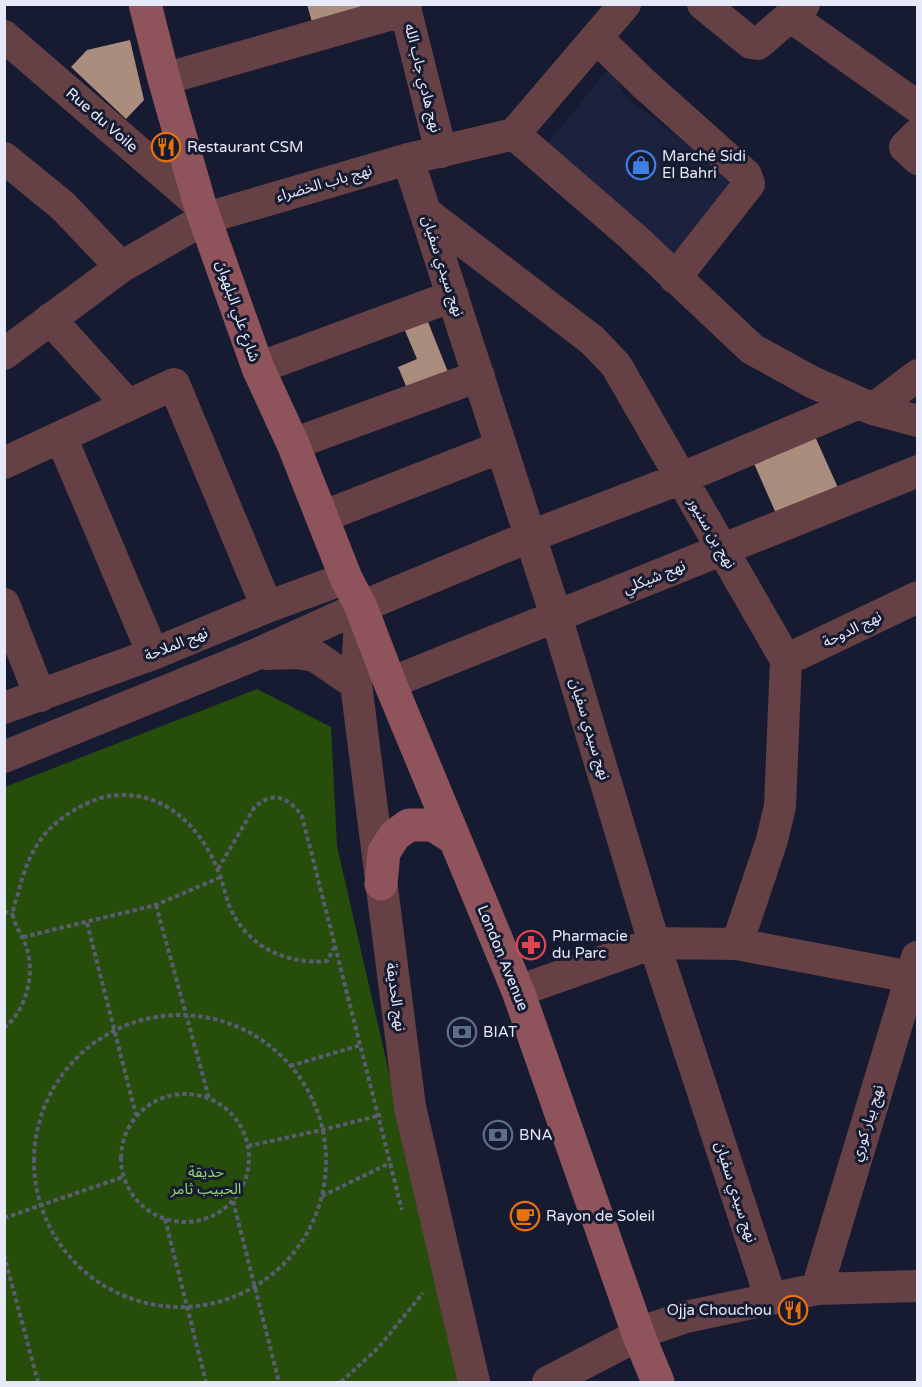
<svg xmlns="http://www.w3.org/2000/svg" width="922" height="1387" font-family="'Varela Round','Noto Sans Arabic',sans-serif">
<rect width="100%" height="100%" fill="#171b31"/>
<path fill="#1c223e" d="M610,67L627,99L743,186L672,269L547,144Z"/>
<path fill="#264d09" d="M257,689L331,727L337,846L460,1382H5V787Z"/>
<path fill="#aa8d7c" d="M307,4H384L313,26Z
M130,40L144,100L126,119L71,67L87,50Z
M426,317L450,377L409,393L398,367L417,359L403,326Z
M813,432L839,490L778,518L752,459Z"/>
<g fill="none" stroke-linecap="round" stroke-linejoin="round">
<path stroke="#595d71" stroke-width="4" stroke-dasharray="4.5 3" stroke-linecap="butt" d="M218,869L254,808C273,790 288,797 302,816L402,1210
M156,905L209,1098
M4,911L13,915
M87,923L136,1115
M23,937L156,905L221,877
M34 1161a146 146 0 1 1 292 0a146 146 0 1 1-292 0Z
M4,1028C26,1010 35,976 27,949C24,938 15,927 13,916C12,910 16,900 18,894C29,848 46,822 90,802C116,790 149,794 172,810C193,824 209,847 218,871C223,882 225,894 229,905C245,946 286,965 327,961L335,946
M290,1066L361,1045
M121 1158a64 64 0 1 1 128 0a64 64 0 1 1-128 0Z
M248,1146L322,1130L381,1115
M322,1196L390,1163
M233,1201L279,1382
M4,1218L123,1177
M165,1219L206,1382
M4,1255L38,1382
M341,1382L378,1348L423,1293"/>
<path stroke="#654045" stroke-width="32" d="M404,4L441,152
M703,4L751,43L758,44L804,4
M790,16L918,107
M4,36L200,205
M597,38L643,83L746,175L749,184L675,278
M164,79L406,10
M514,134L633,237L752,349L812,382L873,409L918,421
M918,134L905,147L918,159
M4,158L63,206L121,267
M408,159L556,616L654,943L771,1299
M425,212L592,340L616,365L786,660L780,806L772,840L737,944
M50,319L128,405
M4,354L121,267L206,218L408,159L514,134L625,4
M258,368L453,296
M873,409L918,375
M61,437L153,654
M293,444L479,376
M4,463L174,384L267,607
M322,517L501,447
M4,604L40,696
M361,607L356,684L410,1107L474,1382
M267,654L296,653L315,656L356,684
M786,660L918,597
M390,683L918,471
M4,708L153,654L267,607L346,578
M4,757L257,654L361,607L531,536L682,478L859,403
M518,991L654,943L737,944L911,977
M817,1289L917,957
M548,1382L650,1329L686,1317L817,1289L918,1286"/>
<path stroke="#8e535b" stroke-width="33" d="M145,4L164,79L200,205L258,368L293,444L346,578L361,607L390,683L518,991L639,1336L658,1382
M381,884L384,852L395,835L409,825H433L455,839"/>
</g>
<defs>
<g id="restaurant-ring" transform="scale(1.5)"><circle r="9.5" fill="#171b31" stroke="#e8710a" stroke-width="1.5"/><path d="M-5-6h1v4h1v-4h1v4h1v-4h1v5L-1.5 .5V6h-2V.5L-5-1ZM5-6V6H3V1.5H1.5Q1.5-4 5-6Z" fill="#e8710a"/></g>
<g id="shop-ring" transform="scale(1.5)"><circle r="9.5" fill="#171b31" stroke="#3f7fe0" stroke-width="1.5"/><path d="M-5-2.5h2.3a2.7 3.5 0 0 1 5.4 0H5L5.5 6h-11ZM-1.5-2.5h3a1.5 2.3 0 0 0-3 0Z" fill="#3f7fe0"/></g>
<g id="pharmacy-ring" transform="scale(1.5)"><circle r="9.5" fill="#171b31" stroke="#e0444e" stroke-width="1.5"/><path d="M-2-6h4v4h4v4h-4v4h-4v-4h-4v-4h4Z" fill="#e0444e"/></g>
<g id="bank-ring" transform="scale(1.5)"><circle r="9.5" fill="#171b31" stroke="#5c6f8a" stroke-width="1.5"/><path d="M-6-4H6V4H-6ZM0-2.3a2.3 2.3 0 1 0 0 4.6a2.3 2.3 0 1 0 0-4.6Z" fill="#5c6f8a"/></g>
<g id="cafe-ring" transform="scale(1.5)"><circle r="9.5" fill="#171b31" stroke="#e8710a" stroke-width="1.5"/><path d="M-5.5-4.5H6V0H3Q3 3.5 0 3.5H-2.5Q-5.5 3.5-5.5 0ZM3-3.2v2h1.7v-2ZM-6 4.5H4V6H-6Z" fill="#e8710a"/></g>
</defs>
<g fill-rule="evenodd">
<use href="#restaurant-ring" x="166" y="147"/>
<use href="#shop-ring" x="641" y="165"/>
<use href="#pharmacy-ring" x="531" y="945"/>
<use href="#bank-ring" x="462" y="1032"/>
<use href="#bank-ring" x="498" y="1135"/>
<use href="#cafe-ring" x="525" y="1216"/>
<use href="#restaurant-ring" x="793" y="1310"/>
</g>
<g text-anchor="middle" stroke-width="6" stroke-linejoin="round" paint-order="stroke">
<g font-size="15" fill="#e5e9f8" stroke="#171b31">
<text transform="translate(423 78) rotate(76)" y="5">نهج هادي جاب الله</text>
<text transform="translate(102 120) rotate(41)" y="5">Rue du Voile</text>
<text transform="translate(324 183) rotate(-16)" y="5">نهج باب الخضراء</text>
<text transform="translate(443 266) rotate(72)" y="5">نهج سيدي سفيان</text>
<text transform="translate(238 311) rotate(71)" y="5">شارع علي البلهوان</text>
<text transform="translate(712 533) rotate(60)" y="5">نهج بن سنيور</text>
<text transform="translate(654 577) rotate(-22)" y="5">نهج شيكلي</text>
<text transform="translate(852 629) rotate(-26)" y="5">نهج الدوحة</text>
<text transform="translate(176 644) rotate(-22)" y="5">نهج الملاحة</text>
<text transform="translate(590 729) rotate(73)" y="5">نهج سيدي سفيان</text>
<text transform="translate(503 958) rotate(68)" y="5">London Avenue</text>
<text transform="translate(396 997) rotate(82)" y="5">نهج الحديقة</text>
<text transform="translate(867 1123) rotate(-73)" y="5">نهج بيار كوري</text>
<text transform="translate(736 1192) rotate(72)" y="5">نهج سيدي سفيان</text>
</g>
<g font-size="15" fill="#e5e9f8" stroke="#171b31" text-anchor="start">
<text x="187" y="152">Restaurant CSM</text>
<text x="662" y="161">Marché Sidi<tspan x="662" dy="17">El Bahri</tspan></text>
<text x="552" y="941">Pharmacie<tspan x="552" dy="17">du Parc</tspan></text>
<text x="483" y="1037">BIAT</text>
<text x="519" y="1140">BNA</text>
<text x="546" y="1221">Rayon de Soleil</text>
<text x="772" y="1315" text-anchor="end">Ojja Chouchou</text>
</g>
<g font-size="15" fill="#95d572" stroke="#171b31">
<text x="206" y="1177">حديقة<tspan x="206" dy="17">الحبيب ثامر</tspan></text>
</g>
</g>
<rect width="922" height="1387" fill="none" stroke="#e5e9f8" stroke-width="12"/>
</svg>
